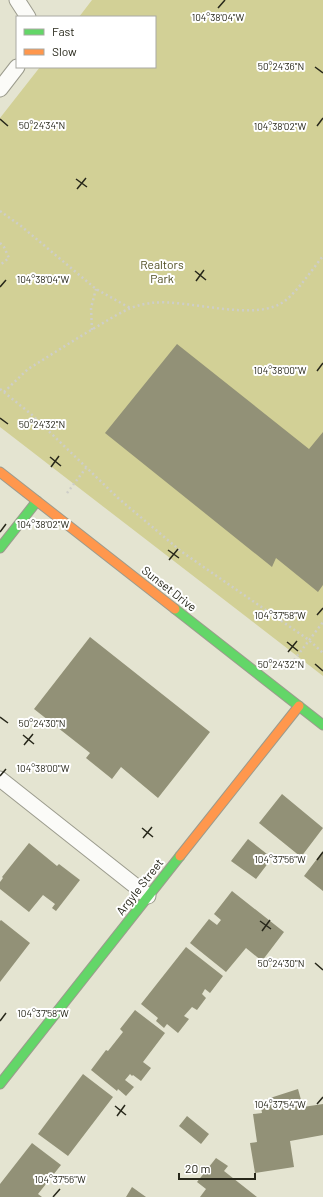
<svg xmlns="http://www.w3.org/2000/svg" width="323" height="1197" font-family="Barlow,sans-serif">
<rect width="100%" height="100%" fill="#e4e4d1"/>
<path fill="#d2d096" d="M92,0H323V676L0,427V118L40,67H155V17H79Z"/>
<path fill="#929177" d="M177,344L309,449L323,432V585L318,592L276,558L272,567L105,433Z
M90,637L210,732L158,798L121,767L112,779L86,758L90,753L34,709Z
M282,794L323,828L301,857L259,823Z
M248,839L272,858L256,879L231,861Z
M29,843L57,866L59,864L80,880L56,911L52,908L55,904L43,895L29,912L0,889V882L3,878L2,877Z
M323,851V891L304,876Z
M232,891L284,932L262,961L246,948L226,972L190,943L209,919L217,925L221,920L214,914Z
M1,920L30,943L0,982V921Z
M186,947L223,976L210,993L205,989L202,994L206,998L197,1010L192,1007L184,1016L189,1019L178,1033L167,1024L164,1028L156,1021L158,1018L141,1004Z
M135,1010L165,1033L143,1062L151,1068L141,1081L133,1075L132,1076L130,1074L125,1080L134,1087L126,1096L118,1089L117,1091L91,1070L106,1050L108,1051L123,1032L120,1029Z
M83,1074L113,1097L68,1156L38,1134Z
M298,1089L303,1107L323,1104V1135L290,1141L294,1167L255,1173L250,1143L257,1142L253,1114L262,1113L261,1107L268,1106L267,1099Z
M187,1116L209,1134L201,1144L179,1126Z
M32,1143L61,1165L38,1194L42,1197H0V1184Z
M216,1158L228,1166L224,1171L257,1197H200L206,1189L197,1182Z
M132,1187L146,1197H126Z"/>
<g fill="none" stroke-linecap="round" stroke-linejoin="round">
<g stroke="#9b9b8d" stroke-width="17">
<path id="lane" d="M17,0L28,17
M0,89L17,67
M0,779L148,896"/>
</g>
<g stroke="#9b9b8d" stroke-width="11">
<path id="fast" d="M0,548L37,501
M175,609L323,725
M0,1084L180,856"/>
</g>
<g stroke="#9b9b8d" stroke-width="11">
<path id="slow" d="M0,472L175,609
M180,856L299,706"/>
</g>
<path stroke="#cecec8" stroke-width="2.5" stroke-dasharray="2 3" stroke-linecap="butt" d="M0,211L21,226L96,289L130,308
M0,243L4,247L9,258L0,265
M92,330L91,308L96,289
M0,389L31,414L118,498L182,552L309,640L323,653
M4,392L28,369L41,361C60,349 79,337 98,326C115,316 131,305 151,303C187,298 257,324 286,300C300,288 311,271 323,256
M67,493L86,468
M288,668L323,622"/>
<use href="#lane" stroke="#fbfbf8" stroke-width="15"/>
<use href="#fast" stroke="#63d668" stroke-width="9"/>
<use href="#slow" stroke="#ff974d" stroke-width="9"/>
</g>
<path fill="none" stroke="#27271a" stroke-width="1.5" d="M218,8L225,0M315,67L323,73M0,119L8,126M317,126L323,118M76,179L87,187M77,189L86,178M195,271L206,280M196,281L204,270M0,287L6,280M317,371L323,363M0,418L8,424M50,457L61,466M51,467L59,456M0,532L6,524M168,550L179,558M169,560L178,549M317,615L323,608M287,642L298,651M288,652L297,641M315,664L323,671M0,717L8,723M23,735L34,744M24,745L33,734M0,776L6,769M142,828L153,837M143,838L152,827M317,860L323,852M260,921L271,929M262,931L270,920M315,963L323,970M0,1021L6,1013M317,1104L323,1097M115,1106L126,1115M117,1116L125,1105M53,1197L60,1189"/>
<g text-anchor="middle" stroke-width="4" stroke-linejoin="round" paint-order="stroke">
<g font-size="12" fill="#4f4d21" stroke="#fff">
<text x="162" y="269">Realtors<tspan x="162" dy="14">Park</tspan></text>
</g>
<g font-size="12" fill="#27271a" stroke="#fff">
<text transform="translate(169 589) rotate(38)" y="4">Sunset Drive</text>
<text transform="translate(140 887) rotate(-52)" y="4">Argyle Street</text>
</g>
</g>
<g font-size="10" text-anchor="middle" fill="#27271a" stroke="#fff" stroke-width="4" stroke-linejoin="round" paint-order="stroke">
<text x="218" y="21">104°38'04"W</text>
<text x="281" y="70">50°24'36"N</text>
<text x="42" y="129">50°24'34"N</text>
<text x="280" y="130">104°38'02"W</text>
<text x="43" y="283">104°38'04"W</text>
<text x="280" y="374">104°38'00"W</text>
<text x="42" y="428">50°24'32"N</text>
<text x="43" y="528">104°38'02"W</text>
<text x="280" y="619">104°37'58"W</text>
<text x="281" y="668">50°24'32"N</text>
<text x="42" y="727">50°24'30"N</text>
<text x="43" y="772">104°38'00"W</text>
<text x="280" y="863">104°37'56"W</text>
<text x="281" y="967">50°24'30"N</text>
<text x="43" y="1017">104°37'58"W</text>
<text x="280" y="1108">104°37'54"W</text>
<text x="60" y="1183">104°37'56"W</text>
</g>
<rect x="16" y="16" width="140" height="52" fill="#ffffff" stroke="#a9a9a3"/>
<rect x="24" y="29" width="20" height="6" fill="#63d668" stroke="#a9a9a3"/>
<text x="52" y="36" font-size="12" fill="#27271a">Fast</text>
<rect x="24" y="49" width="20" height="6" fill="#ff974d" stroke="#a9a9a3"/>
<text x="52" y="56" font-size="12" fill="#27271a">Slow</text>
<path d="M179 1173v6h76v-6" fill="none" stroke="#27271a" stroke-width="2"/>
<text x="185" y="1173" font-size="12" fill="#27271a" stroke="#ffffff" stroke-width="3" paint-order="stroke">20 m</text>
</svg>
